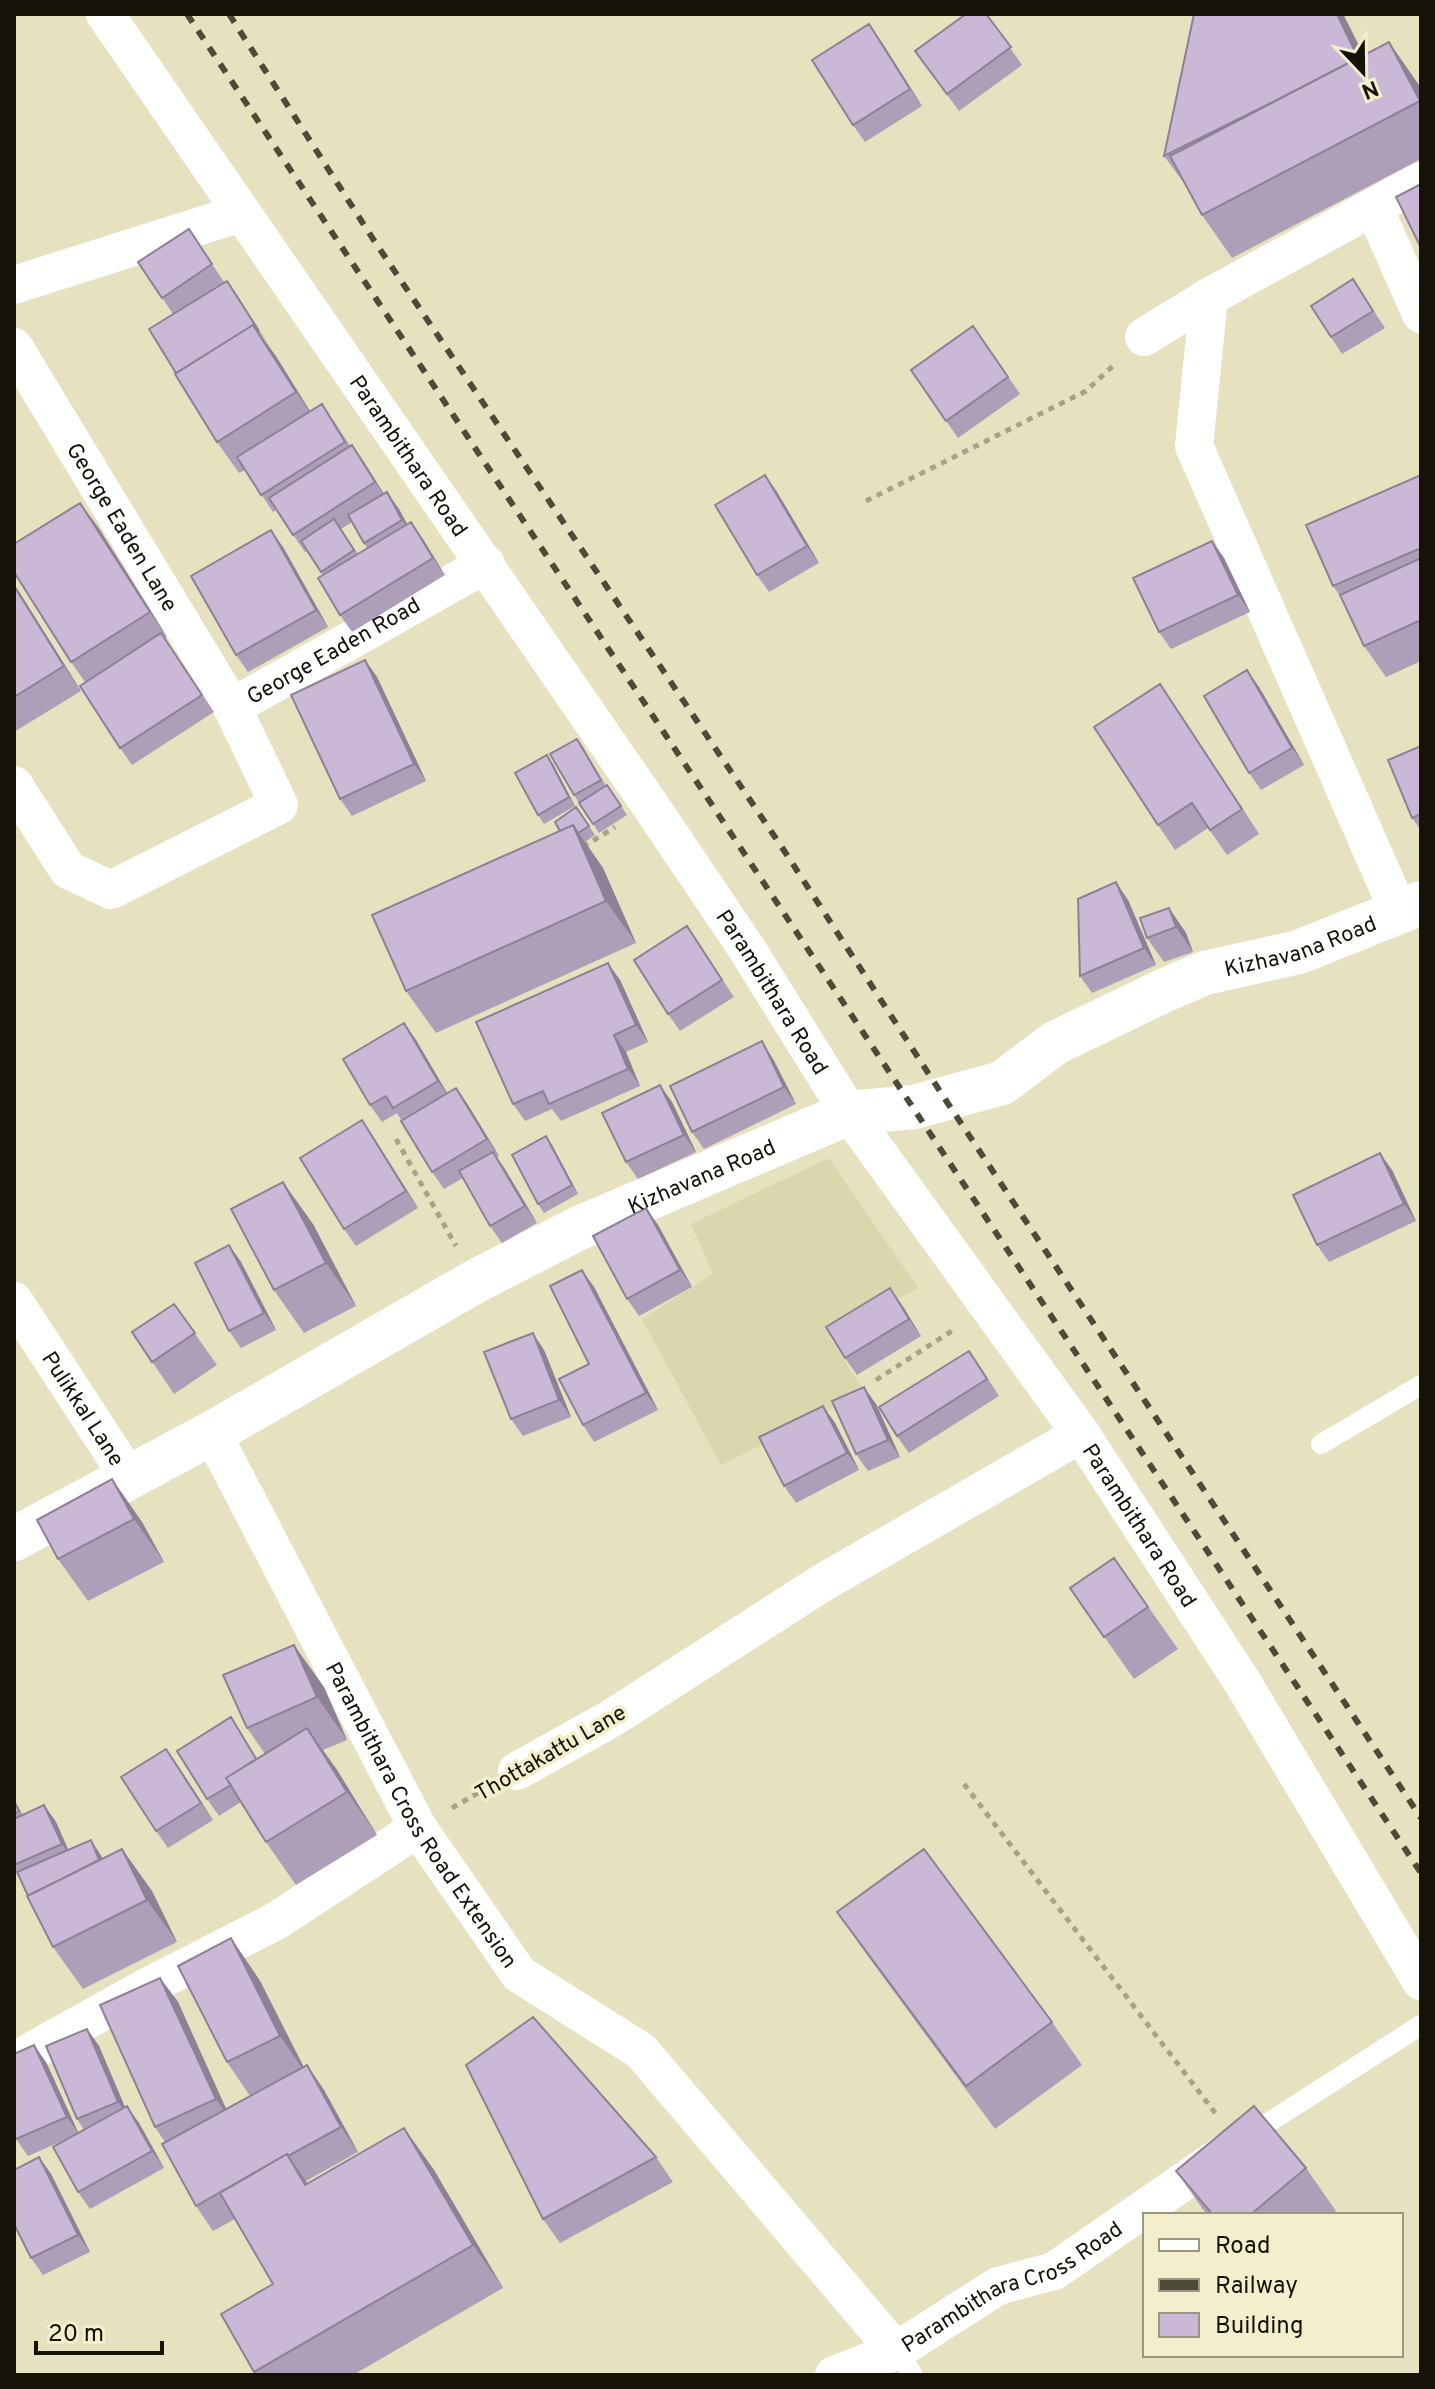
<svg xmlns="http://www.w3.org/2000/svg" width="1435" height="2389" font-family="Overpass,sans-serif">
<rect width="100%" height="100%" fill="#e6e2c0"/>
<path fill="#dbd6ad" d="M829,1158L918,1288L829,1336L865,1393L721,1465L642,1319L713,1274L691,1224Z"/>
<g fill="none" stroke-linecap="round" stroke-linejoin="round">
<path stroke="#a6a388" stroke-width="5" stroke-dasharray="6 6" stroke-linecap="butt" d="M866,501L1086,391L1116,363
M583,847L615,827
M396,1139L456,1246
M876,1380L955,1329
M964,1784L1216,2114
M452,1808L485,1789"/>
<path stroke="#fff" stroke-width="20" d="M1321,1444L1421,1385
M1254,2132L1421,2025
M896,2351L913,2375"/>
<g stroke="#fff" stroke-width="38">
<path id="s1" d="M105,14L650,805L745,946L849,1113L1081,1434L1241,1680L1421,1981"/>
<path d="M1374,208L1421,314"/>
<path d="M14,285L241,213"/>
<path d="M1209,297L1194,446L1399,912"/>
<path d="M1144,337L1209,297L1421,181"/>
<path id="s2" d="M14,347L232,707L279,805L111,890L68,870L14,785"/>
<path id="s3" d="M232,707L486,564"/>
<path id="s4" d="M14,1301L128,1476"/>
<path id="s5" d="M212,1433L418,1828L519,1974L641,2051L896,2351"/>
<path d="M517,1771L612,1718L822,1583L1081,1434"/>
<path d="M14,2061L143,1989L276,1921L418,1828"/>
<path id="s6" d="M834,2375L896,2351L998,2286L1054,2271L1226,2152"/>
</g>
<path stroke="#fff" stroke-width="44" id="s7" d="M14,1539L212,1433L476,1281L579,1228L849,1113L914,1107L1002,1083L1055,1043L1165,990L1205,973L1299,952L1421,903"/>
<path stroke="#4d4a38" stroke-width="6" stroke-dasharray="10 10" stroke-linecap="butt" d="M187,14L1421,1873
M229,14L373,239L785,852L945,1099L1421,1818"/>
</g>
<path fill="#ae9eb8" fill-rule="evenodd" d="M986,14L1022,65L959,111L915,51Z
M1194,14H1343L1364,55L1419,85L1421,88V159L1232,258L1202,215L1187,187L1164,156Z
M881,41L922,106L865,142L853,125Z
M189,229L224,282L188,305L227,281L310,412L334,421L350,446L352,445L364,462L384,494L399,509L407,524L411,522L445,575L352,632L340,615L323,575L307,551L305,552L276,510L273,512L245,470L239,473L217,442L173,314L138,262ZM352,522L367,548L358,554L341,529Z
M1353,279L1385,328L1342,354L1331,337Z
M973,326L1020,394L958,438L911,370Z
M765,475L777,492L819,563L769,592L757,575Z
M1421,475V661L1386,677L1364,646L1343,600L1333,586Z
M80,503L98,527L167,637L165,638L214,712L132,765L120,748L85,682L71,662Z
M1212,541L1224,558L1250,612L1171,649L1159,632Z
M283,547L328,627L248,672L236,655Z
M14,584L81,691L14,732Z
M365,660L377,677L426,781L352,816L340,799Z
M1259,687L1304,765L1261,790L1249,773Z
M1177,709L1259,834L1227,855L1208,828L1175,850L1158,825Z
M1421,746V830L1412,818Z
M583,747L606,786L607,785L627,815L599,833L574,795Z
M553,764L575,806L544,824L538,815Z
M576,807L595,835L585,842L603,868L636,943L436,1033L406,991L560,831Z
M1128,900L1156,965L1092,993L1080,976Z
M1169,908L1186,933L1193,952L1164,962L1147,938Z
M699,944L734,997L680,1031L668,1014Z
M620,980L648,1042L626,1052L640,1086L561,1121L552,1109L525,1121L513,1104Z
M404,1023L416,1040L447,1093L456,1088L468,1105L499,1156L497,1158L537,1223L502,1243L490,1226L463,1178L444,1189L432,1172L397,1113L382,1122L370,1105Z
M773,1059L796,1104L704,1149L692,1132Z
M672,1102L696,1152L638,1179L626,1162Z
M374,1138L418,1208L356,1246L344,1229Z
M552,1145L578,1194L544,1213L538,1204Z
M1392,1170L1416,1221L1329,1262L1317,1245Z
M646,1208L658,1225L692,1287L639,1316L627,1299Z
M313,1224L356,1306L304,1333L274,1290Z
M229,1245L241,1262L276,1330L241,1348L229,1331Z
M594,1287L658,1410L594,1442L583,1425L589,1364Z
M174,1304L217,1365L174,1394L132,1332Z
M902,1305L921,1336L857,1375L845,1358Z
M544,1350L571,1417L523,1436L511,1419Z
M981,1368L999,1396L909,1453L897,1436Z
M876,1404L900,1457L868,1471L856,1454Z
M823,1406L835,1423L859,1470L796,1503L784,1486Z
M112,1479L142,1522L164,1562L88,1601L58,1559Z
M1114,1558L1178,1649L1134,1679L1070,1588Z
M324,1687L347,1740L323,1750L337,1770L377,1835L296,1885L266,1842L241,1802L219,1816L207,1799L231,1717L257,1758L265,1754L247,1728Z
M178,1766L213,1820L168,1848L156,1831Z
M14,1799L23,1815L44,1805L56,1822L68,1849L103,1858L122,1849L152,1891L177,1942L83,1989L53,1947L14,1866Z
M837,1912L1052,2022L1082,2065L995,2129L867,1955Z
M231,1938L260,1981L304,2067L307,2065L324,2090L358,2152L306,2181L308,2184L404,2128L434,2170L503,2288L353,2375H257L254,2372L273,2284L235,2219L213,2231L196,2206L165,2142L155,2127L160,1978L178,2002L226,2109L250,2096L227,2062Z
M87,2029L99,2046L125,2107L139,2123L164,2168L90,2209L78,2192L71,2137L28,2156L16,2139L46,2062L78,2133L84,2130L77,2119Z
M39,2157L51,2174L90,2252L43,2275L31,2258Z
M656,2157L673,2182L560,2243L543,2219Z
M1306,2168L1336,2211L1331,2215H1207L1176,2171Z"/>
<path fill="#8d8196" d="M1337,14H1343L1382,92L1359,60Z
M869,24L881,41L922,106L910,89Z
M1389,42L1419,85L1421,88V103Z
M227,281L239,298L271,349L259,331Z
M253,325L276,356L318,424L296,392Z
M352,445L364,462L387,499L375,482Z
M765,475L777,492L819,563L807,546Z
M387,492L399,509L414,537L402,520Z
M80,503L98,527L167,637L150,612Z
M411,522L423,539L445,575L433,558Z
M271,530L283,547L328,627L316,610Z
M1212,541L1224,558L1250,612L1238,595Z
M14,584L20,593L81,691L64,666Z
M365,660L377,677L426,781L414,764Z
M1247,670L1259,687L1304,765L1292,748Z
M1160,684L1177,709L1259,834L1242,809Z
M547,755L553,764L575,806L569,797Z
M573,825L603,868L636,943L606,901Z
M1116,882L1128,900L1156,965L1144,948Z
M1169,908L1186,933L1193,952L1176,927Z
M608,963L620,980L648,1042L636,1025Z
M404,1023L416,1040L450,1098L438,1081Z
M614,1035L626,1052L640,1086L628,1069Z
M762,1041L773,1059L796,1104L784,1087Z
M660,1085L672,1102L696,1152L684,1135Z
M456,1088L468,1105L499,1156L487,1139Z
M362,1120L374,1138L418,1208L406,1191Z
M546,1136L552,1145L578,1194L572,1185Z
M493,1152L505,1169L537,1223L525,1206Z
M1380,1153L1392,1170L1416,1221L1404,1204Z
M283,1182L313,1224L356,1306L326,1263Z
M646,1208L658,1225L692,1287L680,1270Z
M229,1245L241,1262L276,1330L264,1313Z
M582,1270L594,1287L658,1410L646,1393Z
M890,1288L902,1305L921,1336L909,1319Z
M533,1333L544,1350L571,1417L559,1400Z
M864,1387L876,1404L900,1457L888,1440Z
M823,1406L835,1423L859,1470L847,1453Z
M112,1479L142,1522L164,1562L134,1519Z
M294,1645L324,1687L347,1740L317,1697Z
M307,1728L337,1770L377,1835L347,1792Z
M166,1749L178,1766L213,1820L201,1803Z
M44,1805L56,1822L73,1861L62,1844Z
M91,1840L102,1857L123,1903L111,1886Z
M122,1849L152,1891L177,1942L147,1900Z
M231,1938L260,1981L309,2078L280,2036Z
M160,1978L178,2002L233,2124L216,2099Z
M87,2029L99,2046L130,2119L118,2102Z
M34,2045L46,2062L79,2134L67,2117Z
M307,2065L324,2090L358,2152L341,2127Z
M127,2106L139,2123L164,2168L152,2151Z
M404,2128L434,2170L503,2288L473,2245Z
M287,2154L317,2197L305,2185Z
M39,2157L51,2174L90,2252L78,2235Z"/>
<path fill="#cab8d6" stroke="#8d8196" stroke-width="2" d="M966,14H986L1011,47L947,94L915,51Z
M1194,14H1337L1358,58L1275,101L1164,156Z
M869,24L910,89L853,125L812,60Z
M1389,42L1420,101L1202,215L1170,156Z
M1421,184V248L1396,197Z
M189,229L212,264L162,298L138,262Z
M1353,279L1373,311L1331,337L1311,306Z
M227,281L259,331L253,325L176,373L149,329Z
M253,325L296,392L217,442L175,374Z
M973,326L1008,377L946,421L911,370Z
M322,404L345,442L261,495L237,457Z
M352,445L375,482L293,535L269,498Z
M765,475L807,546L757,575L715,505Z
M1421,475V548L1333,586L1306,525Z
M387,492L402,520L364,543L348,515Z
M80,503L150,612L71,662L14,572V544Z
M334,519L354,550L321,572L301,541Z
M411,522L433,558L340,615L318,578Z
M271,530L316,610L236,655L191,576Z
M1212,541L1238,595L1159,632L1133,578Z
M1421,558V620L1364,646L1340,595Z
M14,586L64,666L14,697Z
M161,633L202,695L120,748L80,686Z
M365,660L414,764L340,799L291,695Z
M1247,670L1292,748L1249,773L1204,696Z
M1160,684L1242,809L1210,830L1192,803L1158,825L1094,727Z
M577,739L601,780L574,795L550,754Z
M1421,746V814L1412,818L1388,760Z
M547,755L569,797L538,815L515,773Z
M607,785L621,806L593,824L579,803Z
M576,807L589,826L578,833L573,825L560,831L555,822Z
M573,825L606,901L406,991L372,915Z
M1116,882L1144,948L1080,976L1078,899Z
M1169,908L1176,927L1147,938L1140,918Z
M687,926L722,980L668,1014L634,960Z
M608,963L636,1025L614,1035L628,1069L549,1104L543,1091L513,1104L476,1022Z
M404,1023L438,1081L393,1108L386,1096L370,1105L343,1059Z
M762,1041L784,1087L692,1132L670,1086Z
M660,1085L684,1135L626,1162L602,1113Z
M456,1088L487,1139L432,1172L401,1121Z
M362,1120L406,1191L344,1229L300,1158Z
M546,1136L572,1185L538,1204L512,1155Z
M493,1152L525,1206L490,1226L459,1171Z
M1380,1153L1404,1204L1317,1245L1293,1195Z
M283,1182L326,1263L274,1290L231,1209Z
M646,1208L680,1270L627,1299L593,1236Z
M229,1245L264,1313L229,1331L195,1263Z
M582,1270L646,1393L583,1425L559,1379L589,1364L550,1286Z
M890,1288L909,1319L845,1358L826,1327Z
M174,1304L195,1333L152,1362L132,1332Z
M533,1333L559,1400L511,1419L484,1352Z
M969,1351L987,1379L897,1436L879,1407Z
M864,1387L888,1440L856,1454L832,1401Z
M823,1406L847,1453L784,1486L759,1437Z
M112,1479L134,1519L58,1559L37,1520Z
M1114,1558L1148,1607L1104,1637L1070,1588Z
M294,1645L317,1697L247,1728L223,1675Z
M231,1717L256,1759L226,1778L231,1785L207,1799L177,1751Z
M307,1728L347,1792L266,1842L226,1778Z
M166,1749L201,1803L156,1831L121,1777Z
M14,1801L19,1811L14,1814Z
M44,1805L62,1844L14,1865V1819Z
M91,1840L99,1860L28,1896L17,1872Z
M122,1849L147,1900L53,1947L27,1896Z
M924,1849L1052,2022L966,2086L837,1912Z
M231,1938L280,2036L227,2062L178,1966Z
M160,1978L216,2099L155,2127L100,2005Z
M533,2017L656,2157L543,2219L466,2065Z
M87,2029L118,2102L77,2119L46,2046Z
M34,2045L67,2117L16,2139L14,2135V2054Z
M307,2065L341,2127L288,2156L287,2154L196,2206L162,2144Z
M127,2106L152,2151L78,2192L53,2147Z
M1254,2106L1306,2168L1250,2215H1213L1176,2171Z
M404,2128L473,2245L254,2372L221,2314L273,2284L220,2193L287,2154L305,2185Z
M39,2157L78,2235L31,2258L14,2224V2170Z"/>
<g text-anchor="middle" stroke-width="7" stroke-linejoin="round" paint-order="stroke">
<g font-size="22" fill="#151307" stroke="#f3efcd">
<text dy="8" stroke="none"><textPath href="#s1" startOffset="536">Parambithara Road</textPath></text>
<text dy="8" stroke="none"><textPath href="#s2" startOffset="210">George Eaden Lane</textPath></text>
<text dy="8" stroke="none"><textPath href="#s3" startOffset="116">George Eaden Road</textPath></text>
<text dy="8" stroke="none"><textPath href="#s7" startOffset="1426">Kizhavana Road</textPath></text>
<text dy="8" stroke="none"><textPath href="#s1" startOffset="1184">Parambithara Road</textPath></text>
<text dy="8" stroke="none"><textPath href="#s7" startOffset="778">Kizhavana Road</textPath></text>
<text dy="8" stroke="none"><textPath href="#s4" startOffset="128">Pulikkal Lane</textPath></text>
<text dy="8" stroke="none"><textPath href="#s1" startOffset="1832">Parambithara Road</textPath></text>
<text transform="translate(550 1752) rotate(-30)" y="8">Thottakattu Lane</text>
<text dy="8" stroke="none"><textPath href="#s5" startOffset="436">Parambithara Cross Road Extension</textPath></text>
<text dy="8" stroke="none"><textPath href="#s6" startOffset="200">Parambithara Cross Road</textPath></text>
</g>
</g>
<rect width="1435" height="2389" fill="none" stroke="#151307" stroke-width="32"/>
<rect x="1143" y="2213" width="260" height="144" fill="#f3efcd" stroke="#9a977e" stroke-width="2"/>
<rect x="1159" y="2239" width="40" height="12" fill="#ffffff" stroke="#9a977e" stroke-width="2"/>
<text x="1215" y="2253" font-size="24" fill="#151307">Road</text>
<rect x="1159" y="2279" width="40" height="12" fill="#4d4a38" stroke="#9a977e" stroke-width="2"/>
<text x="1215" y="2293" font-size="24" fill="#151307">Railway</text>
<rect x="1159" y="2313" width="40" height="24" fill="#cab8d6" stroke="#9a977e" stroke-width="2"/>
<text x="1215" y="2333" font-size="24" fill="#151307">Building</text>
<g transform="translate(1363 72) rotate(158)" stroke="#f3efcd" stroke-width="6" paint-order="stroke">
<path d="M0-6L14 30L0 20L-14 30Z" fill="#151307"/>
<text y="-12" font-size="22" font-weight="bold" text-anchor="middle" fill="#151307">N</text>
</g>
<path d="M36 2341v12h126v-12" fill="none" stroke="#151307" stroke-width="4"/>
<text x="48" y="2341" font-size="24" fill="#151307" stroke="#f3efcd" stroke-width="6" paint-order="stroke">20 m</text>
</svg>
